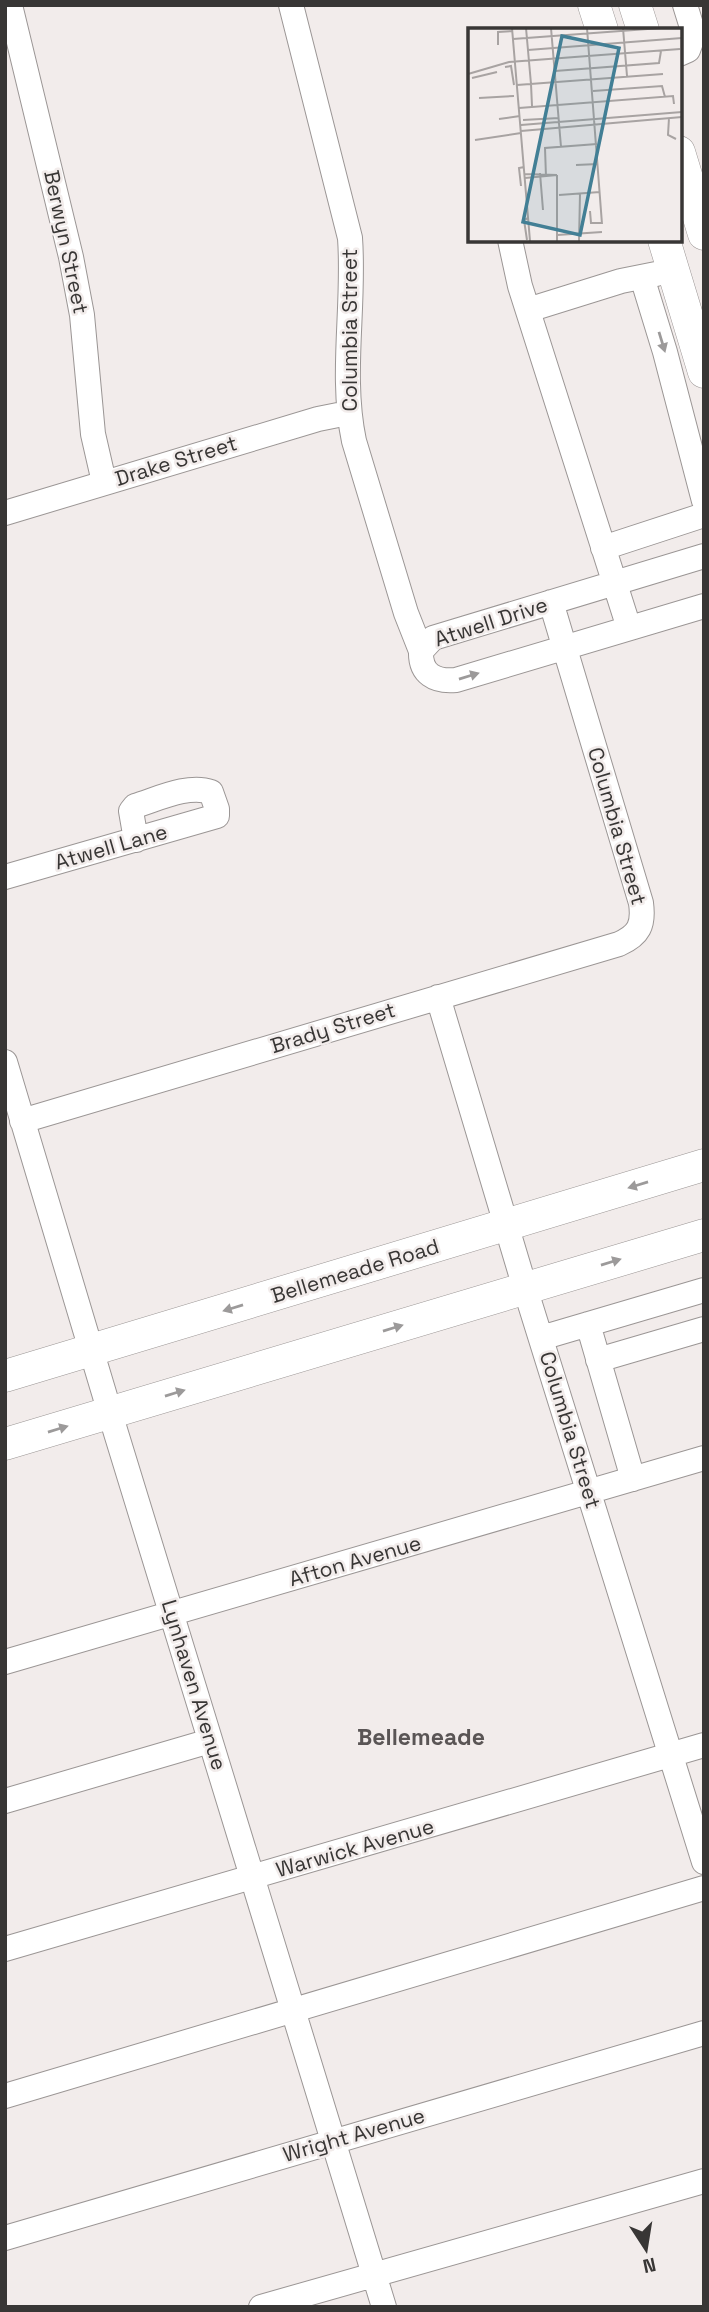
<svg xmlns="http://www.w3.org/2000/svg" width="709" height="2312" font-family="'Space Grotesk',sans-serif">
<rect width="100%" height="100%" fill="#f2eceb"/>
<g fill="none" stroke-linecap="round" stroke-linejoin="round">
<g stroke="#9b9695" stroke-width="26">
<path id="minor" d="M10,5L71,257L82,315L93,434L104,482
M291,5L350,238C355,305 340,375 354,441L406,613L421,651
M679,54L688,50L694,34L685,5
M510,240L520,286L629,628
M642,277L665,352L704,501
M528,310L621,281L656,274
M5,513L318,419L348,413
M603,548L704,515
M704,556L433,638L421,651C420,674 435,682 456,680L704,606
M5,877L217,816V809L211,792C188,784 158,799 135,806L131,811L136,840
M438,997L525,1288L704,1862
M5,1062L116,1433L384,2307
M22,1121L619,944C639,935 644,925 641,903L551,602
M588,1324L633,1479
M541,1338L704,1290
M598,1360L704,1329
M5,1662L704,1458
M5,1801L210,1741
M5,1949L704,1745
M5,2096L704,1888
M5,2238L704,2033
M261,2307L704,2181"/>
</g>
<g stroke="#9b9695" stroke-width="33">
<path id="major" d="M594,5L602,30
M635,5L643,30
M679,152L704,234
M664,240L704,372
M5,1376L704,1165
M5,1444L704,1235"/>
</g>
<use href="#minor" stroke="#fff" stroke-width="24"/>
<use href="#major" stroke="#fff" stroke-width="32"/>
</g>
<defs><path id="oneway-solid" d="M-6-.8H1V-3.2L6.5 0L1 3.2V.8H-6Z" transform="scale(1.75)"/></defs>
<g fill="#9c9a9a">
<use href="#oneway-solid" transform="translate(662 342) rotate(73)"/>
<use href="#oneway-solid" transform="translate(469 676) rotate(-17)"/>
<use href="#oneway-solid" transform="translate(638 1185) rotate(163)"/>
<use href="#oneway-solid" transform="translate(611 1262) rotate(-17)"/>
<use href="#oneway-solid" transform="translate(233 1308) rotate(163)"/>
<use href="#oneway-solid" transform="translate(393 1328) rotate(-17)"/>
<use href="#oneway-solid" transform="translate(175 1393) rotate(-17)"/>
<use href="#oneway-solid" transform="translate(58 1429) rotate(-17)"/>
</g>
<g text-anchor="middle" stroke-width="5" stroke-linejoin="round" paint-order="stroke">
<g font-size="21" fill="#383635" stroke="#f2eceb">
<text transform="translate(66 242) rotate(78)" y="7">Berwyn Street</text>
<text transform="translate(350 330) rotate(-90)" y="7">Columbia Street</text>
<text transform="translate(176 461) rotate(-17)" y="7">Drake Street</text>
<text transform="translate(491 622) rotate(-18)" y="7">Atwell Drive</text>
<text transform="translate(617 826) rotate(74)" y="7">Columbia Street</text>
<text transform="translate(111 847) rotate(-16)" y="7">Atwell Lane</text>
<text transform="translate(333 1028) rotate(-17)" y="7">Brady Street</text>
<text transform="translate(355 1271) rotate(-17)" y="7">Bellemeade Road</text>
<text transform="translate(570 1430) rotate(73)" y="7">Columbia Street</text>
<text transform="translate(355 1561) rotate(-16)" y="7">Afton Avenue</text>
<text transform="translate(194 1685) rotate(73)" y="7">Lynhaven Avenue</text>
<text transform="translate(355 1848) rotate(-16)" y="7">Warwick Avenue</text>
<text transform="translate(354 2135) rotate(-16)" y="7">Wright Avenue</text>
</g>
<g font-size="23" font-weight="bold" fill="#5a5555" stroke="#f2eceb">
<text x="421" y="1745">Bellemeade</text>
</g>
</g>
<g transform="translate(468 28)">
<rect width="214" height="214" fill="#f2eceb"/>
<path fill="none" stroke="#a8a3a2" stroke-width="2" d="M44,0L62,213M58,0L63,56M83,0L93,119M119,0L134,196M155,0L159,48M45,11L193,0M30,17V4L44,3M60,22L214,10M37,39L43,38L46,57M87,43L191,35L193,23M0,46L41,34L212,21M4,50L29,44M63,56L64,78M49,57L195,46M125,63L194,58L197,69M11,70L46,68M51,80L205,68L206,76M201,90L200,107L208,111M31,91L52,88M55,92L91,90M53,97L214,84M53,103L214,89M7,112L53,105M108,137L130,136M72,145L75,182M57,146L89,147M78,149L77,120L129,116M57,150L89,147M53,158L51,140L56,139M91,167L132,164M122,183L123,195H134M89,207L134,204M59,212L56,192L60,190M89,213V147M111,213L112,166"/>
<path fill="#427f95" fill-opacity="0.15" stroke="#427f95" stroke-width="3.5" d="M94,8L151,20L112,207L55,194Z"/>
<rect width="214" height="214" fill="none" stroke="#383635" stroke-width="3.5"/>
</g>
<rect width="709" height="2312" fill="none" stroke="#383635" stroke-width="14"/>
<g transform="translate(646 2249) rotate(168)" stroke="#f2eceb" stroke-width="5" paint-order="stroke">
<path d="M0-5L12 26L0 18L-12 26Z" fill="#383635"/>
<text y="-10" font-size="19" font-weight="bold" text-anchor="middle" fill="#383635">N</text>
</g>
</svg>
